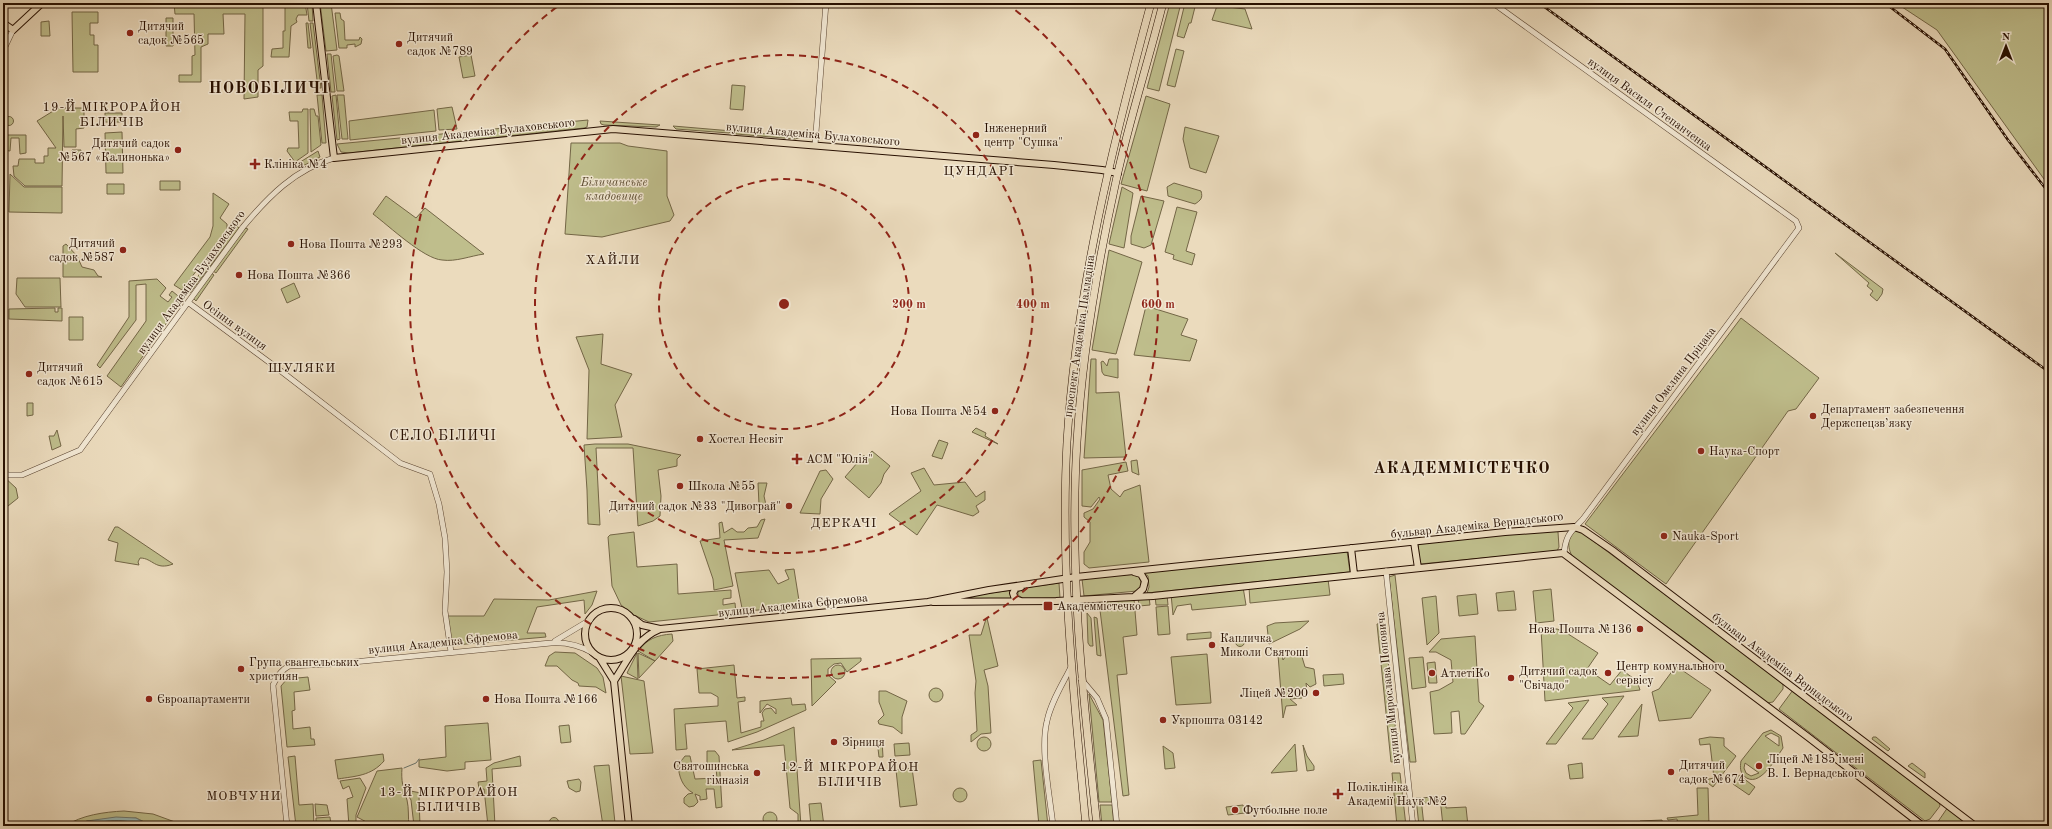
<svg xmlns="http://www.w3.org/2000/svg" width="2052" height="829" font-family="'Old Standard TT',serif">
<rect width="100%" height="100%" fill="#ebdbbd"/>
<filter id="stains"><feTurbulence type="fractalNoise" baseFrequency=".005" numOctaves="4"/><feColorMatrix values="0 0 0 0 .2 0 0 0 0 .09 0 0 0 0 .02 0 0 0 .5 -.17"/></filter>
<radialGradient id="worn" r=".72"><stop offset=".6" stop-color="#630" stop-opacity="0"/><stop offset="1" stop-color="#630" stop-opacity=".3"/></radialGradient>
<path fill="#bfbe8c" stroke="#736646" fill-rule="evenodd" d="M174,3H263V66L258,70V97L244,99L245,14H223L224,34H208V44L201,47V82H179V75H192V56L195,55L194,14H175Z
M285,3H305L307,15H298L296,19L297,22L291,26L289,57H271L272,49L283,48V31H285Z
M307,3H312L313,21H309Z
M320,3H331L337,50L326,51Z
M1170,3H1181L1159,91L1147,88Z
M1185,3H1196L1191,23H1189L1184,38L1177,36Z
M1218,3L1220,6L1245,9L1252,29L1212,20Z
M1896,3H2049V186L1937,30Z
M72,12H98V23H90V35H94V45H98V72H73Z
M335,13H340L341,19L344,21L345,40H359L360,37L362,39L361,44L355,47V44L347,45V48H339Z
M166,18H173V46H166Z
M49,21L50,36H41V22Z
M306,23H308L311,48H308Z
M310,23H313L321,88H318Z
M1176,49L1184,51L1175,87L1167,85Z
M327,54H331L335,92H331Z
M337,55L339,56L344,91H337L333,56Z
M471,55L475,76L463,78L459,57Z
M732,85L745,86L743,110L730,109Z
M317,95H322L326,143H322Z
M336,95L340,139L337,140L332,96Z
M337,95H344L348,139H342Z
M1146,96L1170,104L1147,191L1121,184Z
M452,107L457,129L439,130L437,109Z
M58,108H84V128L76,129V147H64L63,116L62,186H25L14,176L13,166H18L19,159H35V163H44V156H48V148H56L37,121Z
M303,109H308V153L295,162L287,151L288,148H299L298,121H290L289,112H302Z
M310,109H314L316,116H318L321,145L311,152Z
M434,110L436,131L350,140L349,121Z
M105,113H122V122H105Z
M4.5 121a4.5 4.5 0 1 1 9 0a4.5 4.5 0 1 1-9 0Z
M588,120L587,127L584,128L349,153L341,152L337,144Z
M600,121L660,125L656,127L604,125L601,124Z
M673,126L732,131L729,133L676,129Z
M1185,127L1219,136L1206,173L1190,168L1183,139Z
M735,131L802,137L795,139L736,134Z
M122,132L123,173H106L105,133Z
M3,135H26V153L20,154L19,138H11L10,151L3,150Z
M571,143H620L628,146L667,151V196L674,215L670,221L602,237L565,234Z
M72,150H81L82,160L73,161Z
M318,151L320,157L299,168L297,164Z
M10,174L24,187H62V213L9,212Z
M160,181H180V190H160Z
M1174,183L1201,191C1203,198 1201,200 1195,204L1168,196L1167,187Z
M107,184H124V194H107Z
M1122,187L1133,193L1124,248L1109,244Z
M213,193L229,204L220,218L227,224V230L182,290L174,285L210,237L213,226Z
M386,196L416,218L425,208L484,254C470,256 456,262 442,260C424,259 389,226 373,214Z
M1141,196L1164,201L1151,245L1144,248L1131,244V236Z
M1177,207L1197,212L1186,251L1195,254L1192,265L1173,259L1174,255L1165,252Z
M236,225L239,228L190,293L187,291Z
M245,228L248,229L216,273L213,271Z
M66,244L77,256L82,267L94,270L98,276L102,277H63V246Z
M1109,250L1142,262L1116,354L1092,350Z
M1835,253L1883,289L1882,294L1877,301L1870,295L1873,291L1867,286L1869,283Z
M211,273L214,275L196,301L193,298Z
M17,278H60L61,307H25L16,294Z
M157,279L166,288L160,296L168,302L172,297L169,295L172,291L183,300L121,387L107,376L146,321V284L136,285V320L100,368L97,365L129,317V281Z
M294,283L300,297L287,303L281,289Z
M1146,306L1188,319L1181,335L1197,340L1190,361L1134,355Z
M55,308V312H58V308H62V321L9,319V309Z
M69,317H83V340H69Z
M1741,318L1819,378L1796,409L1788,411L1666,584L1585,524Z
M603,334L601,364L632,374L615,405L622,437L587,439L589,370L576,337Z
M1091,359H1096V393L1119,392L1126,457L1084,458Z
M1109,359H1118V378L1104,375L1102,372L1101,362L1103,361L1107,366Z
M27,403H33V415L27,416Z
M976,428L986,433L985,436L998,444L972,432Z
M57,430L61,446L52,450L49,436H54Z
M939,440L948,443L942,459L932,456Z
M595,444H628L681,455L677,459V466L658,470L661,496L660,516L653,521L638,526L633,448H596L600,525L588,524L587,490L584,445Z
M872,451L890,466L884,474L881,483L869,498L845,477L864,455L866,458Z
M1137,460L1139,475L1132,472L1131,461Z
M1126,462L1128,471L1108,475L1111,489L1120,497L1124,491L1140,485L1149,562L1089,568L1084,564V552L1090,542V522L1084,517V513L1093,509L1100,499L1099,497L1091,507L1082,506V470Z
M924,468L934,485L965,482L976,497L985,491V500L976,506L979,512L973,516L937,505L917,535L889,514L921,491L911,473Z
M826,470L833,479L821,499L820,514L800,513L820,471Z
M3,476L16,488L18,498L3,510Z
M758,483H767L764,496L766,505H759Z
M765,519L758,538L724,540L733,586L714,590L713,579L700,541L720,538L719,523L722,522L724,533L732,528L737,532H744L748,528L757,527L761,520Z
M115,527H118L173,564C155,571 153,558 140,558L138,562L139,565L115,561L118,543L108,540Z
M1577,529L1783,682V689L1773,702L1767,703L1684,639L1574,559C1567,549 1566,537 1577,529Z
M1555,530L1558,532L1559,547L1557,551L1420,564L1418,543Z
M634,532L637,567L677,564L678,594L731,590V598L723,599V605L735,603L736,613L649,622L634,615L621,605L612,586L608,537L610,535Z
M1347,551L1350,572L1147,593L1149,587L1148,576L1142,572Z
M794,569L800,607L745,611V608H742L735,573L769,570L778,584L789,579L785,570Z
M1131,574L1139,577L1141,582L1140,589L1137,591L1084,596L1082,579Z
M1395,575L1416,762H1410L1389,577Z
M1328,579L1330,595L1250,603L1249,587Z
M1059,583L1060,598L1024,599L1018,595V592L1023,588Z
M1243,587L1246,605L1192,610L1191,604L1177,606L1173,615L1171,594Z
M1551,589L1554,621L1536,623L1533,591Z
M1012,590L1013,599L956,601V598Z
M597,591L592,605L585,614L584,600L537,607L527,633H545L546,637L455,645L451,642L448,616H484L494,599L549,600Z
M1514,591L1516,610L1498,611L1496,593Z
M1476,594L1478,614L1459,616L1457,596Z
M1167,595L1168,605H1156L1155,596Z
M1436,596L1439,633L1427,645L1422,598Z
M1149,597L1150,605L1139,606L1138,598Z
M1134,599L1137,635L1123,637L1127,674L1117,675L1129,795L1123,796L1099,602Z
M1168,606L1170,634L1158,635L1156,607Z
M1087,613L1091,618L1093,646H1090L1088,643Z
M1094,617L1097,618L1101,656L1097,655Z
M987,618L998,666L984,670L988,686L991,733L981,734L971,742V735L977,731L975,693L976,681L969,635H981L986,619Z
M1309,621L1300,629L1269,644L1267,626L1275,623Z
M1384,623L1399,761L1391,762L1377,624Z
M1541,629H1557L1565,632L1598,653L1587,669L1610,685L1622,670L1637,681L1640,690L1545,701Z
M1211,632V638L1187,640V634Z
M672,634L673,641L655,661L638,651C647,639 657,635 672,634Z
M1475,636L1479,702L1484,706L1465,734H1461L1459,711L1451,712L1452,733L1434,734L1430,692L1439,690L1453,682L1451,660L1436,652H1429L1441,639Z
M1235.5 642a4.5 4.5 0 1 1 9 0a4.5 4.5 0 1 1-9 0Z
M555,652L575,653L597,668L603,677L606,693L596,687L579,686L578,683L572,680L557,666H545L549,656Z
M637,653L638,679L627,673Z
M638,653L655,661L639,678Z
M1292,653L1302,657L1305,667L1314,669L1316,684L1310,687L1306,683L1307,691L1302,698L1290,699L1297,705L1286,706L1283,718L1278,655H1282L1283,660L1286,656Z
M1207,654L1211,703L1176,705L1171,657Z
M1423,657L1426,687L1412,689L1409,658Z
M861,658V661L847,672L841,663L834,664L828,669V675L836,682L812,706L811,659Z
M1435,662L1437,683H1429L1427,663Z
M831 672a7 7 0 1 1 14 0a7 7 0 1 1-14 0Z
M734,665L737,698L745,697V701L738,702L741,733L761,727V721H764L762,713L765,709L771,708L776,714V709L767,704L760,713V701L791,698L792,705L805,704L806,710L757,732L728,742L726,721L685,724L687,749L676,750L674,709L718,706V697L711,693H699L697,669Z
M1676,666L1711,690L1691,718L1659,721L1652,692L1659,689Z
M1343,674L1344,684L1324,686L1323,675Z
M621,676L644,681L653,753L630,754Z
M308,677L310,690L294,692L295,710L292,711L293,729L310,727L311,739H314L315,745L287,747L281,686L287,679Z
M929 695a7 7 0 1 1 14 0a7 7 0 1 1-14 0Z
M1793,690L1939,802L1940,806L1930,819L1925,821L1779,709Z
M879,691H886L907,701L902,717V734L893,727L879,724L878,721L884,715L879,702Z
M1089,694L1103,720L1112,802H1099Z
M1624,696L1593,739H1582L1608,704L1602,698Z
M1589,700L1556,744H1546L1573,708L1568,703Z
M1642,704L1638,736L1618,737Z
M488,723L491,760L465,762V769L447,771L419,767V760L446,757L445,726Z
M569,725L571,742L561,743L559,726Z
M794,727L801,826H798V814L790,808L784,745L732,750L764,740Z
M1771,730L1781,736L1783,748C1776,758 1759,790 1744,776C1740,772 1740,767 1741,761L1763,733ZM1771,733L1779,737V746L1765,736ZM1745,763L1759,773L1751,776L1746,773L1744,768Z
M977 744a7 7 0 1 1 14 0a7 7 0 1 1-14 0Z
M1710,737L1724,738V746L1736,756L1713,787L1704,780L1714,778L1710,744L1700,745L1699,739Z
M1873,737H1876L1890,749L1888,751L1872,739Z
M877,740H882L883,757H879Z
M909,743L910,755L895,756L894,744Z
M1295,744L1297,771L1271,773Z
M1303,745L1307,756L1314,766V770L1307,771Z
M1163,746L1173,753L1175,768L1165,769Z
M707,751H715L719,756L722,807L716,808L714,789H706L707,799L700,800V796L695,794L698,802L694,806L689,807L684,803V798L688,794L693,793C682,787 679,776 678,765L685,756H690L695,779L717,778L716,768H710L709,764L707,762Z
M383,754L384,761C371,776 356,776 338,779L335,760Z
M295,756L299,805L313,804L314,826H296L288,757Z
M520,756L521,766L492,769L495,826H488L484,789H479L478,782L487,781L486,768L494,763Z
M1041,760L1048,826H1039L1033,761Z
M1582,763L1583,778L1570,779L1568,765Z
M1912,763L1925,773V778L1908,766Z
M609,765L615,823L617,826H603L594,766Z
M402,768C401,781 403,788 407,800C409,808 408,818 409,826H374L357,817L377,771Z
M912,768L917,805L900,807L896,770Z
M1392,773H1400L1406,826H1397Z
M1739,775L1755,787L1749,795L1733,784Z
M360,778L366,788L356,815V826H349L347,799L353,797L349,786L343,789L340,781Z
M579,779L581,782L580,791L576,792L569,788L567,781Z
M953 795a7 7 0 1 1 14 0a7 7 0 1 1-14 0Z
M1697,788H1708L1709,826H1678L1677,819L1668,820L1667,818L1698,815Z
M405,790L421,793L419,797L420,826H414L411,800Z
M1437,796L1438,803H1424L1423,798Z
M1445,797L1446,808L1466,807L1468,826H1443L1440,798Z
M1416,798H1421L1424,826H1419Z
M821,803L824,826H811L809,804Z
M315,804L327,805L329,815L316,816Z
M1100,805H1112L1114,826H1102Z
M1243,805L1245,813L1228,815L1226,807Z
M1948,807L1974,826H1935Z
M124,811L153,814L186,826H152L136,818L87,821L76,826H65C82,815 104,812 124,811Z
M763 819a7 7 0 1 1 14 0a7 7 0 1 1-14 0Z
M330,817L331,826H316V818Z
M549.5 822a4.5 4.5 0 1 1 9 0a4.5 4.5 0 1 1-9 0Z
M1662,820L1663,826H1640V821Z"/>
<path fill="#99bab8" stroke="#6b766e" d="M116,817L136,818L152,826H76L87,821Z"/>
<g fill="none" stroke-linecap="round" stroke-linejoin="round">
<path stroke="#60645c" stroke-width="1" d="M85,826C101,820 128,818 143,826"/>
<path stroke="#6b766e" stroke-width="1" d="M404,768L416,763L419,759"/>
<g stroke="#58422f" stroke-width="6">
<path id="minor" d="M1493,3L1796,221L1799,228L1583,519C1571,532 1566,534 1564,553
M3,51L13,30
M815,145L826,3
M189,303L277,368L400,463L430,474L439,504L445,538L447,572L445,611L451,652
M3,472L8,475H22L80,450L243,227C268,197 295,169 334,158
M1386,571L1413,826
M555,641L590,620
M1081,679L1097,698L1106,719L1117,826
M287,826L273,685C277,676 281,670 289,666L332,664L551,643C567,642 579,645 593,653
M1053,826C1050,796 1040,749 1047,721C1051,702 1062,685 1071,667"/>
</g>
<g stroke="#270f00" stroke-width="8">
<path id="major" d="M316,3L334,158L613,129L1054,165L1102,170L1118,173
M3,23L13,30L42,3
M1414,542L1418,568
M1351,548L1354,574
M1134,572L1141,574L1145,581L1143,589L1135,596
M1021,587L1016,588L1013,593L1015,599L1021,601
M933,602L1056,601L1153,596L1563,553L1808,737L1923,826
M585 634a26 26 0 1 1 52 0a26 26 0 1 1-52 0Z
M634,619L642,625L660,629
M599,657L614,681L629,826
M614,681C628,660 636,639 660,629L928,602L989,590L1076,577L1505,532L1574,527L1583,530L1612,550L1975,826"/>
</g>
<g stroke="#270f00" stroke-width="8">
<path id="highway" d="M1086,826C1074,698 1060,571 1067,442C1076,292 1112,147 1151,3
M1097,826C1083,698 1069,571 1077,442C1082,354 1097,267 1116,181C1129,121 1148,63 1163,3"/>
</g>
<use href="#minor" stroke="#f2e8d4" stroke-width="5"/>
<use href="#major" stroke="#ebdbbd" stroke-width="6"/>
<use href="#highway" stroke="#ebdbbd" stroke-width="7"/>
<g stroke="#270f00" stroke-width="2.5">
<path id="rail" d="M1539,3L2049,372
M1885,3L1945,49L2008,140L2049,193"/>
</g>
<use href="#rail" stroke="#f2e8d4" stroke-width="1" stroke-dasharray="3" stroke-linecap="butt"/>
</g>
<g fill="none" stroke="#8f2418" stroke-width="2" stroke-dasharray="7 5">
<circle cx="784" cy="304" r="125"/>
<circle cx="784" cy="304" r="249"/>
<path d="M1006 3A374 374 0 1 1 562 3"/>
</g>
<g fill="#8f2418" stroke="#f2e8d4" stroke-width="1.5">
<circle cx="130" cy="33" r="4"/>
<circle cx="399" cy="44" r="4"/>
<circle cx="976" cy="135" r="4"/>
<circle cx="178" cy="150" r="4"/>
<path d="M253 158h4v4h4v4h-4v4h-4v-4h-4v-4h4z"/>
<circle cx="291" cy="244" r="4"/>
<circle cx="123" cy="250" r="4"/>
<circle cx="239" cy="275" r="4"/>
<circle cx="29" cy="374" r="4"/>
<circle cx="995" cy="411" r="4"/>
<circle cx="1813" cy="416" r="4"/>
<circle cx="700" cy="439" r="4"/>
<circle cx="1701" cy="451" r="4"/>
<path d="M795 453h4v4h4v4h-4v4h-4v-4h-4v-4h4z"/>
<circle cx="680" cy="486" r="4"/>
<circle cx="789" cy="506" r="4"/>
<circle cx="1664" cy="536" r="4"/>
<rect x="1043" y="601" width="10" height="10" rx="2"/>
<circle cx="1640" cy="629" r="4"/>
<circle cx="1212" cy="645" r="4"/>
<circle cx="241" cy="669" r="4"/>
<circle cx="1432" cy="673" r="4"/>
<circle cx="1608" cy="673" r="4"/>
<circle cx="1511" cy="678" r="4"/>
<circle cx="1316" cy="693" r="4"/>
<circle cx="149" cy="699" r="4"/>
<circle cx="486" cy="699" r="4"/>
<circle cx="1163" cy="720" r="4"/>
<circle cx="834" cy="742" r="4"/>
<circle cx="1759" cy="766" r="4"/>
<circle cx="1671" cy="772" r="4"/>
<circle cx="757" cy="773" r="4"/>
<path d="M1336 788h4v4h4v4h-4v4h-4v-4h-4v-4h4z"/>
<circle cx="1235" cy="810" r="4"/>
</g>
<g text-anchor="middle" stroke-width="3" stroke-linejoin="round" paint-order="stroke">
<g font-size="12" fill="#270f00" stroke="#f2e8d4" text-anchor="start">
<text x="138" y="30">Дитячий<tspan x="138" dy="14">садок №565</tspan></text>
<text x="407" y="41">Дитячий<tspan x="407" dy="14">садок №789</tspan></text>
<text x="984" y="132">Інженерний<tspan x="984" dy="14">центр "Сушка"</tspan></text>
<text x="170" y="147" text-anchor="end">Дитячий садок<tspan x="170" dy="14">№567 «Калинонька»</tspan></text>
<text x="264" y="168">Клініка №4</text>
<text x="115" y="247" text-anchor="end">Дитячий<tspan x="115" dy="14">садок №587</tspan></text>
<text x="299" y="248">Нова Пошта №293</text>
<text x="247" y="279">Нова Пошта №366</text>
<text x="37" y="371">Дитячий<tspan x="37" dy="14">садок №615</tspan></text>
<text x="1821" y="413">Департамент забезпечення<tspan x="1821" dy="14">Держспецзв’язку</tspan></text>
<text x="987" y="415" text-anchor="end">Нова Пошта №54</text>
<text x="708" y="443">Хостел Несвіт</text>
<text x="1709" y="455">Наука-Спорт</text>
<text x="806" y="463">АСМ "Юлія"</text>
<text x="688" y="490">Школа №55</text>
<text x="781" y="510" text-anchor="end">Дитячий садок №33 "Дивограй"</text>
<text x="1672" y="540">Nauka-Sport</text>
<text x="1057" y="610">Академмістечко</text>
<text x="1632" y="633" text-anchor="end">Нова Пошта №136</text>
<text x="1220" y="642">Капличка<tspan x="1220" dy="14">Миколи Святоші</tspan></text>
<text x="249" y="666">Група євангельських<tspan x="249" dy="14">християн</tspan></text>
<text x="1616" y="670">Центр комунального<tspan x="1616" dy="14">сервісу</tspan></text>
<text x="1519" y="675">Дитячий садок<tspan x="1519" dy="14">"Свічадо"</tspan></text>
<text x="1440" y="677">АтлетіКо</text>
<text x="1308" y="697" text-anchor="end">Ліцей №200</text>
<text x="157" y="703">Євроапартаменти</text>
<text x="494" y="703">Нова Пошта №166</text>
<text x="1171" y="724">Укрпошта 03142</text>
<text x="842" y="746">Зірниця</text>
<text x="1767" y="763">Ліцей №185 імені<tspan x="1767" dy="14">В. І. Вернадського</tspan></text>
<text x="1679" y="769">Дитячий<tspan x="1679" dy="14">садок №674</tspan></text>
<text x="749" y="770" text-anchor="end">Святошинська<tspan x="749" dy="14">гімназія</tspan></text>
<text x="1347" y="791">Поліклініка<tspan x="1347" dy="14">Академії Наук №2</tspan></text>
<text x="1243" y="814">Футбольне поле</text>
</g>
<g font-size="12" fill="#270f00" stroke="#f2e8d4">
<text transform="translate(1650 104) rotate(36)" y="4">вулиця Василя Степанченка</text>
<text transform="translate(488 131) rotate(-6)" y="4">вулиця Академіка Булаховського</text>
<text transform="translate(813 134) rotate(5)" y="4">вулиця Академіка Булаховського</text>
<text transform="translate(191 282) rotate(-54)" y="4">вулиця Академіка Булаховського</text>
<text transform="translate(235 325) rotate(36)" y="4">Осіння вулиця</text>
<text transform="translate(1079 336) rotate(-82)" y="4">проспект Академіка Палладіна</text>
<text transform="translate(1673 381) rotate(-53)" y="4">вулиця Омеляна Пріцака</text>
<text transform="translate(1477 525) rotate(-6)" y="4">бульвар Академіка Вернадського</text>
<text transform="translate(793 605) rotate(-6)" y="4">вулиця Академіка Єфремова</text>
<text transform="translate(443 642) rotate(-6)" y="4">вулиця Академіка Єфремова</text>
<text transform="translate(1783 667) rotate(37)" y="4">бульвар Академіка Вернадського</text>
<text transform="translate(1388 688) rotate(-96)" y="4">вулиця Мирослава Поповича</text>
</g>
<g font-size="12" font-style="italic" fill="#5c4c31" stroke="#f2e8d4">
<text x="614" y="186">Біличанське<tspan x="614" dy="14">кладовище</tspan></text>
</g>
<g font-size="13" letter-spacing="1" fill="#270f00" stroke="#f2e8d4">
<text x="112" y="111">19-Й МІКРОРАЙОН<tspan x="112" dy="15">БІЛИЧІВ</tspan></text>
<text x="979" y="175">ЦУНДАРІ</text>
<text x="613" y="264">ХАЙЛИ</text>
<text x="302" y="372">ШУЛЯКИ</text>
<text x="844" y="527">ДЕРКАЧІ</text>
<text x="850" y="771">12-Й МІКРОРАЙОН<tspan x="850" dy="15">БІЛИЧІВ</tspan></text>
<text x="449" y="796">13-Й МІКРОРАЙОН<tspan x="449" dy="15">БІЛИЧІВ</tspan></text>
<text x="244" y="800">МОВЧУНИ</text>
</g>
<g font-size="14" letter-spacing="1" fill="#270f00" stroke="#f2e8d4">
<text x="443" y="440">СЕЛО БІЛИЧІ</text>
</g>
<g font-size="16" font-weight="bold" letter-spacing="1" fill="#270f00" stroke="#f2e8d4">
<text x="269" y="93">НОВОБІЛИЧІ</text>
<text x="1462" y="473">АКАДЕММІСТЕЧКО</text>
</g>
</g>
<circle cx="784" cy="304" r="6" fill="#8f2418" stroke="#f2e8d4" stroke-width="2"/>
<g font-size="12" text-anchor="middle" font-weight="bold" fill="#8f2418" stroke="#f2e8d4" stroke-width="3" stroke-linejoin="round" paint-order="stroke">
<text x="909" y="308">200 m</text>
<text x="1033" y="308">400 m</text>
<text x="1158" y="308">600 m</text>
</g>
<rect width="2052" height="829" fill="none" stroke="#ebdbbd" stroke-width="16"/>
<rect x="4" y="4" width="2044" height="821" fill="none" stroke="#270f00" stroke-width="2"/>
<rect x="8" y="8" width="2036" height="813" fill="none" stroke="#270f00"/>
<g transform="translate(2006 46)" stroke="#f2e8d4" stroke-width="3" paint-order="stroke">
<path d="M0-3L7 15L0 10L-7 15Z" fill="#270f00"/>
<text y="-6" font-size="11" font-weight="bold" text-anchor="middle" fill="#270f00">N</text>
</g>
<rect width="100%" height="100%" filter="url(#stains)"/>
<rect width="100%" height="100%" fill="url(#worn)"/>
</svg>
